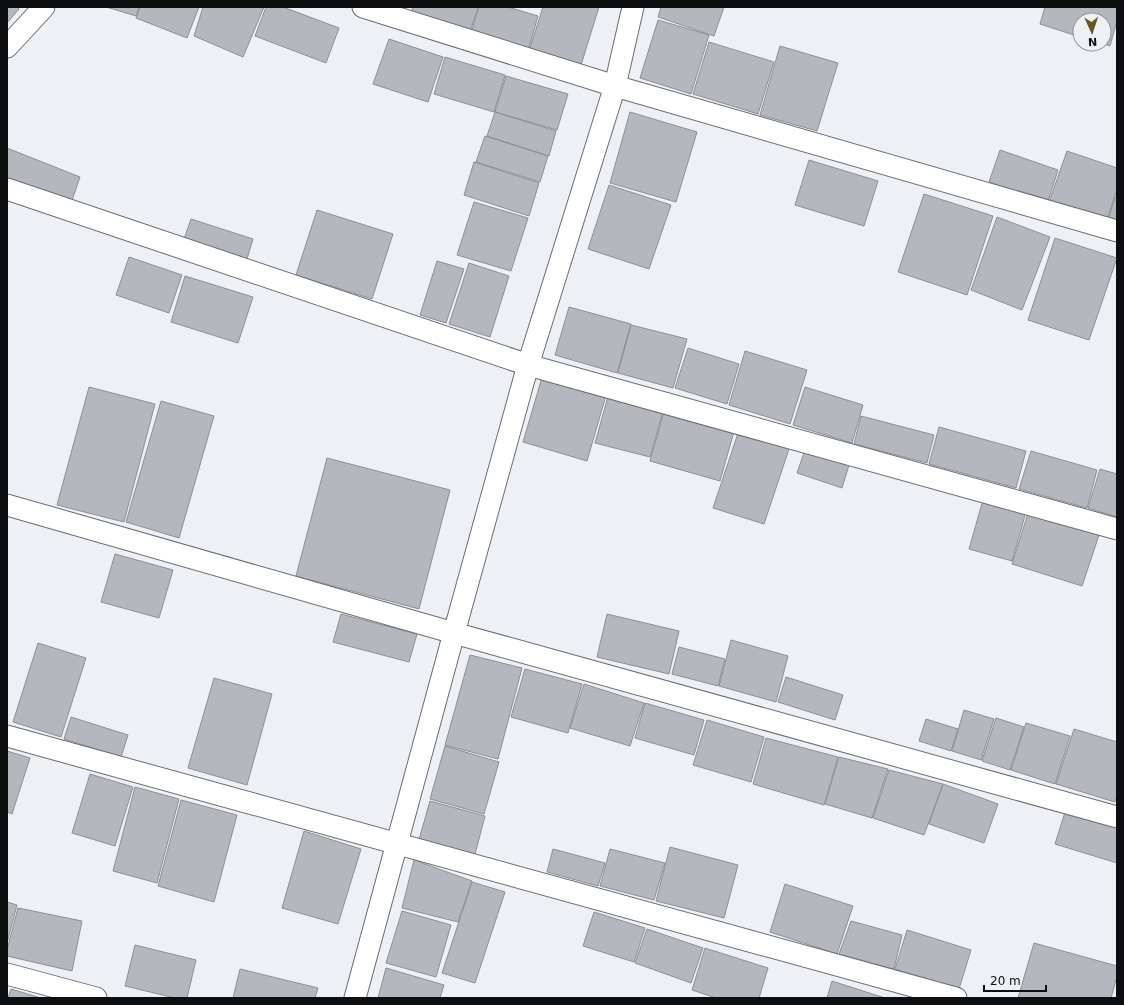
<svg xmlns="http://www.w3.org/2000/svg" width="1124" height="1005" font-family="'DejaVu Sans',sans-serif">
<rect width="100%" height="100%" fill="#edf1f6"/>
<path fill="#b4b7bd" stroke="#8c8f94" d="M7,7H17L19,9L7,23Z
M106,7H139L136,16Z
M140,7H199L187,38L136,18Z
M203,7H264L243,57L194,36Z
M266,7H283L339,28L326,63L255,36Z
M413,7H478L470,32L411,13Z
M479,7H508L538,16L528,51L471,33Z
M543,7H599L581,65L529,51Z
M661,7H724L714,36L658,17Z
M1045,7H1117V21L1110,46L1104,44V20H1080V37L1040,24Z
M658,20L709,35L691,94L640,78Z
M389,39L443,57L428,102L373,84Z
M709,42L774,62L758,114L693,94Z
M780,46L838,63L817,131L760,115Z
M445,57L505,75L494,112L434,94Z
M506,76L568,94L557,130L495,112Z
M495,112L556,131L549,156L487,136Z
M630,112L697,132L676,202L610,183Z
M485,136L548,156L540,182L476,162Z
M7,148L80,177L69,209L7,189Z
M1000,150L1058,170L1048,201L989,182Z
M1067,151L1117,168V190L1107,219L1049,202Z
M809,160L878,181L864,226L795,205Z
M474,162L539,183L529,216L464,195Z
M609,185L671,205L649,269L588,249Z
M924,194L993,216L967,295L898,272Z
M1115,197L1117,198V222L1108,220Z
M474,202L528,218L511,271L457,255Z
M317,210L393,234L372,299L296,275Z
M997,217L1050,237L1022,310L971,290Z
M191,219L253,239L247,259L184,239Z
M1055,238L1117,258L1089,340L1028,320Z
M129,257L182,275L169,313L116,295Z
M437,261L464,269L446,323L420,315Z
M469,263L509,276L490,337L449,324Z
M185,276L253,297L238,343L171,322Z
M569,307L631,324L617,373L555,355Z
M631,325L687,339L673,388L618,373Z
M688,348L739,364L727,404L675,388Z
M745,351L807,370L790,424L729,405Z
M543,374L607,392L587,461L523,442Z
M89,387L155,404L124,522L57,505Z
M805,387L863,405L852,443L793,425Z
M609,393L664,408L650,457L595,443Z
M161,401L214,416L179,538L126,522Z
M665,408L735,428L720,481L650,461Z
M861,416L934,435L927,463L854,444Z
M939,427L1026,451L1016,488L929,464Z
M739,430L790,446L764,524L713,508Z
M805,450L849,465L842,488L797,473Z
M1031,451L1097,470L1087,508L1019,489Z
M327,458L450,490L419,609L296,576Z
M1100,469L1117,474V517L1088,508Z
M983,500L1026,512L1012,561L969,549Z
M1028,513L1099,535L1082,586L1012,564Z
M115,554L173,570L159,618L101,602Z
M341,614L417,634L409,662L333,642Z
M607,614L679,631L669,674L597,657Z
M731,640L788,656L776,702L719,686Z
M38,643L86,658L61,737L13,722Z
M679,647L725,659L718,686L672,674Z
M470,655L522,668L498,759L445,745Z
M525,669L582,684L568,733L511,717Z
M786,677L843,695L835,720L778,702Z
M214,678L272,694L247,785L188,768Z
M584,684L644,703L630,746L570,728Z
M645,703L704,720L694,755L635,738Z
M964,710L994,719L981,760L952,751Z
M71,717L128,735L121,757L64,739Z
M996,718L1024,727L1010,770L982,761Z
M926,719L958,729L951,751L919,741Z
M707,720L764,737L751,782L693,765Z
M1026,723L1070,736L1055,784L1011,770Z
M1074,729L1117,742V795L1115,802L1056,784Z
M766,738L838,757L824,805L753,784Z
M445,746L499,762L484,814L430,799Z
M7,751L30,758L12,814L7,812Z
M839,757L888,769L872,818L825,804Z
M889,770L943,784L924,835L873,818Z
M90,774L133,787L115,846L72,833Z
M943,784L998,804L984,843L929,824Z
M135,787L179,799L157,883L113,871Z
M181,800L237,815L214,902L158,886Z
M430,801L485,816L474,858L418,843Z
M1065,812L1117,828V863L1055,844Z
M304,831L361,849L338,924L282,908Z
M670,847L738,865L724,918L656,901Z
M553,849L605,863L598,886L547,872Z
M610,849L665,863L654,900L600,886Z
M414,860L472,881L458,922L402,908Z
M472,882L505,892L475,983L442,973Z
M785,884L853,906L837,954L770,932Z
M7,902L17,905L7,943Z
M18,908L82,921L72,971L7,956V950Z
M402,911L451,925L436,977L386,963Z
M594,912L645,928L634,962L583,946Z
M851,921L902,935L894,969L839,954Z
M647,929L703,948L691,983L635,963Z
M907,930L971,950L959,989L895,969Z
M1034,943L1117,966V976L1111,998H1018Z
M135,945L196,960L187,998H175L125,986Z
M705,948L768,968L759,998H716L692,990Z
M386,968L444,985L440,998H378Z
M240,969L318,988L315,998H233Z
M832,981L885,998H827Z
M11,989L41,998H8Z"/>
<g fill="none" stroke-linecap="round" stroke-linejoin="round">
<g stroke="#6a6c71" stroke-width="23">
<path id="minor" d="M363,7L615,86L1117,231
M7,47L44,7
M7,189L528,365L1117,529
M7,505L454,633L1117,817
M7,736L956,998
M7,974L96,998
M355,998L454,633L528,365L615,86L633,7"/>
</g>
<use href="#minor" stroke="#fff" stroke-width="21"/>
</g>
<rect width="1124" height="1005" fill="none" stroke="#0d0e10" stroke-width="16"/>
<g transform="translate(1092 32) rotate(177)"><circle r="19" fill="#edf1f6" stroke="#93969a"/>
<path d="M0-3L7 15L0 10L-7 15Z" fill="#6a5524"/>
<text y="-6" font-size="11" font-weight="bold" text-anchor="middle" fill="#0d0e10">N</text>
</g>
<path d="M984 985v6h62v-6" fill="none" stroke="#0d0e10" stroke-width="2"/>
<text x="990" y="985" font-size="12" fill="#0d0e10" stroke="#edf1f6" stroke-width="3" paint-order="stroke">20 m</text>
</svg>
